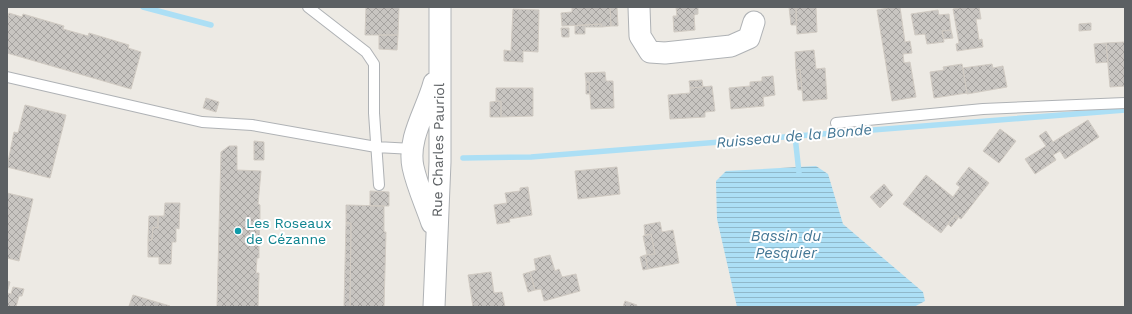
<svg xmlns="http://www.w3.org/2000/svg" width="1132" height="314" font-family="'Work Sans',sans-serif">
<defs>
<pattern id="water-rules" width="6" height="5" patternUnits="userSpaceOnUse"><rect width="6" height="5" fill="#acdff5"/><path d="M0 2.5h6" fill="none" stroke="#8fb8ca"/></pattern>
<pattern id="building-cross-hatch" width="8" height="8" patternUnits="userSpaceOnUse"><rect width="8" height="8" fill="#c8c5c1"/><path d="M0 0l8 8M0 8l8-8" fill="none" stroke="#a6a3a0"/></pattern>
</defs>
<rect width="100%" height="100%" fill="#edeae4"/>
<path fill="url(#water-rules)" d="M816,166L828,174L843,224L923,292L925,301L914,307H737L717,219L716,181L726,171Z"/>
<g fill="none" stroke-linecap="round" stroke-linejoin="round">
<path stroke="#acdff5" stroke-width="5.5" d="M143,7L211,25
M795,136L799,173
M463,158L531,157L1125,110"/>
</g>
<path fill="url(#building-cross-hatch)" stroke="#d1cbc3" d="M366,7H399L398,35H365Z
M572,7H610L611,26L602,27L601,24L562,26L561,13L572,12Z
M610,7H617L618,26H611Z
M676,7H698V14L694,15L695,30L674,32L673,16H677Z
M789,7H796V25H791Z
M796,7H816L817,32L797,34Z
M894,7H900L905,42L910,41L912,53L903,54L904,63L910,62L916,97L892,101L877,10Z
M966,7H979L981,19H976L979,40L982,39L983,47L957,51L956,44L959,43L953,9Z
M513,9L539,10L538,52L523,51V62L504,61V50L511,51Z
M938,10L939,15L949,14L951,30L942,31L944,42L927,44L925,34L915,35L911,14Z
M9,13L22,17L23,14L64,26L63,29L88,36L89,33L129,45L128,48L141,52L131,89L7,53V20Z
M1091,23V30L1079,31V24Z
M601,24L602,27H585V34H575V26Z
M561,28H569V37H562Z
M951,30L953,38L944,39L942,31Z
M379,35H398L397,50L379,49Z
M1125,42V86L1110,87L1106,43Z
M1106,43L1108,62L1096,63L1094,44Z
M814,50L816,69L825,68L827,99L803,101L800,69L796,70L795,52Z
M962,64L967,93L934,98L930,72L944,70L943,67Z
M992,64L993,68L1003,66L1007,87L967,94L963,68Z
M800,69L802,90H798L796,70Z
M605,72L606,81H613L614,108L591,109L589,82H586L585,73Z
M773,76L775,95L763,97L764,106L731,109L729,88L750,86V82L762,81V77Z
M702,80L703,87L690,88L689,81Z
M586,82H589L590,94H586Z
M712,86L715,111L705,112V117L670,119L668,95L690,93V88Z
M496,88H533V116L501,117V101H496Z
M206,98L219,102L216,112L203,108Z
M501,101V117H490V102Z
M25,105L66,115L50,178L7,167L14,132L18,133Z
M1088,120L1099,137L1065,159L1060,151L1053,155L1056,160L1035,174L1025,159L1046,146L1039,136L1046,131L1053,142Z
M1000,129L1016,141L999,163L983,151Z
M254,141L264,142V160H254Z
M229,146H237V170L261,171L258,204L260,205V223H257V240H259V258H257L256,273H259L258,307H217L221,152Z
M617,167L620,194L578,199L575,171Z
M969,167L989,183L961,219L955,215L941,233L903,204L926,175L953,197L960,187L956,184Z
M884,184L893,195L880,208L870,197Z
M528,187L532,215L509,219L510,222L497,224L494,205L507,203L505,193L520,191V188Z
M370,191L389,192V206H370Z
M7,193L33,199L19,261L7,258Z
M165,203H180L179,229L176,228V242H172L171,264H159V257H148V240H152L153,227L158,228V216H164Z
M346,205L384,206V232H386L384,307H350L351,223H346Z
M955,215L959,217L951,227L948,224Z
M149,216H158V228L153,227L152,240H148Z
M660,222L662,232L673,230L679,263L648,269L645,255L655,254L651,234L645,235L644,225Z
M257,223H260L259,240H257Z
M346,223H351L350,307H344Z
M651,234L655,254L647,255L643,236Z
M550,255L555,271L559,269L562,277L576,274L580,291L544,301L541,289L535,290L530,272L536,270L534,259Z
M645,255L648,269L643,270L640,257Z
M491,272L494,293L502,292L505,307H473L468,275Z
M530,272L535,290L528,292L523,274Z
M7,281L10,282L7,293L11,294L13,287L24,289L22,296H19L16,307H7Z
M133,295L170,306V307H132L129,306Z
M625,301L637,305L636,307H623Z"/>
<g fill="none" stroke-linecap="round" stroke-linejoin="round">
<g stroke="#afb2b5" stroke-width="12">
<path id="service" d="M308,7L366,52L374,64V113L379,185
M7,77L202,122L252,125L376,147L413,149
M836,123L983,109L1125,103"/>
</g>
<g stroke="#afb2b5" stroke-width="23">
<path id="minor" d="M639,7L640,36L650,52L665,53L731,46L749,38L754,22
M432,223C426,205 417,186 413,167C407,138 427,110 434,83
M434,307L440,162V7"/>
</g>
<use href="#service" stroke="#fff" stroke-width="10"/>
<use href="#minor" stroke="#fff" stroke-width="21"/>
</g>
<circle fill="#0f9aa8" stroke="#fff" stroke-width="1.5" cx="238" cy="231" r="4"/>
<g text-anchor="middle" stroke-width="4" stroke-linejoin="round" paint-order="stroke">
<g font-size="14" fill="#5c6063" stroke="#fff">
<text transform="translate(438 150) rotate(-89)" y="5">Rue Charles Pauriol</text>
</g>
<g font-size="14" fill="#0d838f" stroke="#fff" text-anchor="start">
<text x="246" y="228">Les Roseaux<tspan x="246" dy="16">de Cézanne</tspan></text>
</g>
<g font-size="15" font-style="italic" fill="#447795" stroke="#fff">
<text transform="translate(794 136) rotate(-5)" y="5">Ruisseau de la Bonde</text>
<text x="786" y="241">Bassin du<tspan x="786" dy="17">Pesquier</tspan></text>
</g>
</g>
<rect width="1132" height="314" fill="none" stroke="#5c6063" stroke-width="16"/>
</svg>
